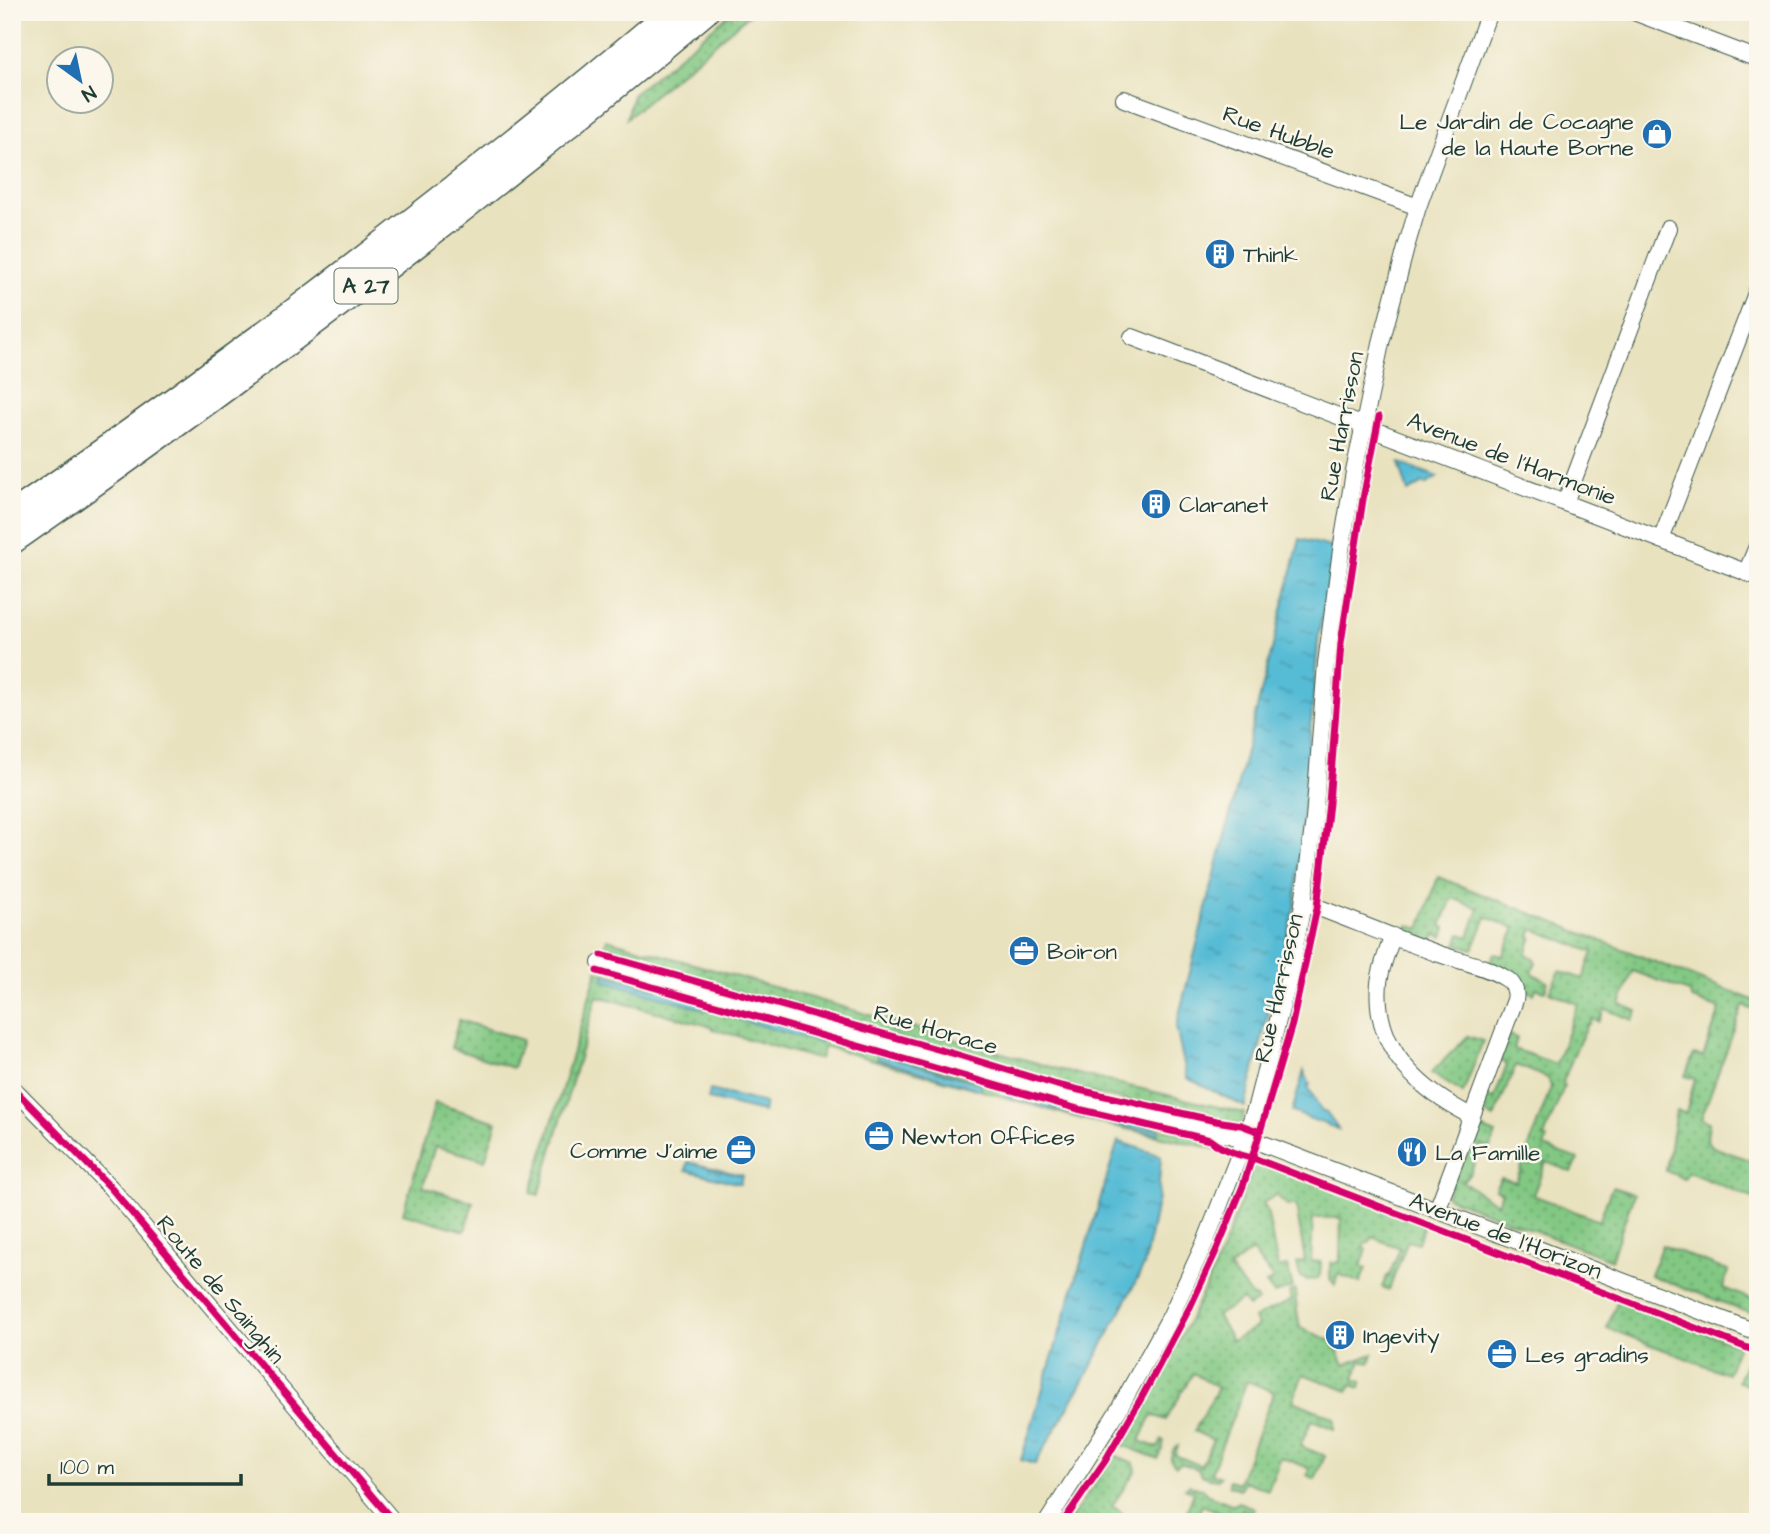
<svg xmlns="http://www.w3.org/2000/svg" width="1770" height="1534" font-family="'Architects Daughter',sans-serif">
<defs>
<pattern id="grass-dots" width="8" height="8" patternUnits="userSpaceOnUse" patternTransform="scale(1.75)"><rect width="8" height="8" fill="#82c883"/><path d="M2 2h.1M6 6h.1" fill="none" stroke="#6aa46c" stroke-width="1.8" stroke-linecap="round"/></pattern>
<pattern id="water-ripples" width="26" height="14" patternUnits="userSpaceOnUse" patternTransform="scale(1.75)"><rect width="26" height="14" fill="#57bcd5"/><path d="M2 4q2-2 4 0t4 0M15 11q2-2 4 0t4 0" fill="none" stroke="#479aae"/></pattern>
</defs>
<rect width="100%" height="100%" fill="#fbf7ec"/>
<filter id="ink" filterUnits="userSpaceOnUse"><feTurbulence type="fractalNoise" baseFrequency=".0143" numOctaves="2"/><feDisplacementMap in="SourceGraphic" scale="14" xChannelSelector="R" yChannelSelector="G"/><feConvolveMatrix kernelMatrix="1 2 1 2 8 2 1 2 1" color-interpolation-filters="sRGB"/></filter>
<filter id="wash" filterUnits="userSpaceOnUse"><feTurbulence type="fractalNoise" baseFrequency=".00686" numOctaves="4" result="noise"/><feDisplacementMap in="SourceGraphic" scale="28" xChannelSelector="R" yChannelSelector="G"/><feGaussianBlur stdDeviation="1.57" result="paint"/><feColorMatrix in="noise" values="0 0 0 0 0 0 0 0 0 0 0 0 0 0 0 0 0 1.4 0 .05"/><feComposite in="paint" operator="in"/></filter>
<g filter="url(#wash)">
<rect width="100%" height="100%" fill="#e9e2bf"/>
<path fill="url(#grass-dots)" stroke="#50825c" stroke-width="2" d="M732,12H752L627,118L633,94Z
M1438,877L1758,1002V1011L1743,1006L1701,1119L1709,1122L1707,1140L1713,1147L1758,1163V1200L1688,1172L1684,1179L1666,1171L1676,1111L1686,1113L1695,1079L1685,1076L1694,1054L1703,1057L1720,1009L1692,999L1689,992L1633,971L1620,1004L1637,1011L1633,1020L1605,1009L1599,1022L1592,1019L1590,1024H1588L1577,1047L1563,1082L1564,1087L1544,1137L1547,1139L1544,1147L1578,1159L1572,1172L1546,1162L1533,1195L1599,1221L1612,1187L1634,1194L1611,1260L1446,1197L1474,1125L1496,1134L1490,1148L1481,1145L1470,1174L1462,1181L1497,1204L1502,1192L1495,1189L1501,1178L1516,1182L1551,1087L1548,1078L1516,1065L1494,1118L1479,1111L1485,1097L1494,1099L1507,1064L1498,1060L1509,1035L1517,1038L1514,1049L1556,1064L1578,1004L1549,992L1560,971L1583,979L1593,952L1533,929L1530,936L1532,937L1526,954L1534,958V960L1536,962L1532,971L1534,974L1548,982L1545,991L1536,988L1534,994L1523,989L1515,974L1491,963L1494,954L1503,956L1515,928L1486,917L1473,949L1456,944L1460,934L1469,937L1479,908L1452,898L1441,926L1446,928L1443,937L1435,934L1431,942L1408,935L1407,931L1408,925L1420,929Z
M607,939L1061,1070L1244,1113L1241,1125L1216,1121L1057,1085L955,1054L602,955Z
M597,971L1078,1109L1210,1140L1220,1147V1150L1078,1118L824,1046L820,1059H817L713,1029V1027L597,996L539,1195L531,1193Z
M459,1020L522,1040L513,1068L451,1048Z
M1468,1036L1483,1041L1463,1093L1431,1073Z
M435,1103L497,1122L485,1160L435,1146L423,1187L473,1202L465,1231L403,1213Z
M1256,1159L1424,1224L1418,1243L1408,1240L1389,1290L1382,1287L1387,1276H1389L1400,1248L1372,1237L1369,1243L1366,1242L1364,1248L1367,1250L1361,1266L1366,1268L1360,1283L1338,1274L1335,1285L1330,1279V1263L1340,1262L1341,1218H1313L1311,1261L1321,1262L1320,1275L1317,1279L1306,1280L1300,1276L1297,1263L1305,1261L1296,1205H1287L1276,1195L1263,1203L1267,1210L1278,1268L1287,1266L1293,1287L1274,1294L1266,1284L1273,1279L1252,1251L1229,1268L1253,1298L1255,1297L1258,1301L1248,1307L1243,1300L1217,1315L1232,1341L1258,1326L1254,1319L1270,1310L1292,1301L1289,1292L1295,1290L1297,1311L1300,1328L1333,1341L1344,1365L1373,1354L1370,1363L1361,1360L1354,1379L1362,1382L1360,1388L1351,1385L1348,1391L1303,1374L1293,1401L1335,1418V1429L1312,1420L1300,1446L1325,1456L1315,1479L1307,1475L1309,1468L1281,1457L1268,1490L1244,1481L1240,1489L1229,1485V1480L1238,1483L1274,1392L1247,1381L1211,1473L1220,1477L1217,1480L1201,1475L1198,1469L1181,1463L1176,1466C1168,1461 1171,1456 1174,1448L1178,1446L1175,1455L1201,1466L1213,1440L1194,1431L1218,1388L1193,1373L1166,1420L1152,1415L1140,1441L1158,1448L1162,1440L1164,1441L1162,1450L1158,1459L1120,1444C1156,1383 1192,1320 1220,1255C1233,1223 1244,1191 1256,1159Z
M1662,1245L1728,1271L1723,1288L1753,1300L1758,1287V1316L1650,1275Z
M1618,1299L1738,1345L1727,1374L1607,1328Z
M1751,1350L1758,1352V1391L1738,1381Z
M1114,1455L1134,1463L1136,1470L1112,1506L1136,1522H1074L1070,1520Z
M1189,1485L1203,1489L1206,1494L1234,1505L1238,1502L1254,1508L1252,1513L1242,1510L1238,1522H1227L1229,1516L1202,1505L1195,1522H1183L1194,1492L1185,1488Z"/>
<path fill="url(#water-ripples)" stroke="#3b7c84" stroke-width="2" d="M1399,463L1438,477L1425,485L1423,483L1408,492Z
M1300,539L1335,548L1319,633L1295,905L1245,1107L1187,1078L1176,1027Z
M605,974L822,1037L820,1043L603,980Z
M879,1054L982,1084L981,1090L877,1059Z
M1304,1071L1310,1085L1308,1087L1322,1112L1325,1111L1338,1129L1292,1112Z
M710,1090L765,1103L763,1112L708,1099Z
M1007,1091L1079,1112L1159,1130L1158,1134L1078,1116L1006,1096Z
M1118,1141L1161,1156L1158,1198L1144,1266L1087,1375L1035,1464L1021,1460Z
M688,1162L742,1175L740,1184L686,1170Z"/>
</g>
<g filter="url(#ink)">
<g fill="none" stroke-linecap="round" stroke-linejoin="round">
<g stroke="#3d5649" stroke-width="18">
<path id="minor" d="M1634,12L1758,59
M1124,99L1418,207
M1132,337L1758,577
M1565,503L1668,228
M1661,540L1758,288
M1746,573L1758,544
M1303,904L1322,909C1361,924 1400,940 1439,954C1460,961 1486,966 1505,978C1514,983 1517,991 1515,1000L1437,1210
M1393,936C1387,951 1381,967 1379,983C1373,1048 1418,1089 1471,1116
M600,963L1082,1101L1167,1120L1261,1143L1758,1333
M12,1087L110,1187L394,1522
M1047,1522L1119,1409L1171,1315L1206,1240L1239,1155L1256,1106L1289,977L1303,904L1314,819L1326,663L1341,550L1354,472L1381,343L1407,244L1418,207L1489,12"/>
</g>
<g stroke="#3d5649" stroke-width="27">
<path id="highway" d="M12,514C101,453 189,389 275,325C409,224 542,120 670,12
M12,542C251,375 483,200 706,12"/>
</g>
<use href="#minor" stroke="#fff" stroke-width="16"/>
<use href="#highway" stroke="#fff" stroke-width="24"/>
<g stroke="#fbf7ec" stroke-width="11">
<path id="cycleway" d="M602,955L955,1054L1057,1085L1216,1121L1241,1125L1260,1132
M597,971L1078,1109L1210,1140C1224,1151 1239,1155 1256,1159L1758,1352
M12,1087L110,1187L394,1522
M1063,1522L1105,1461L1143,1395L1190,1307L1217,1249L1243,1186L1257,1142L1292,1024L1317,908L1329,803L1341,643L1363,499L1379,417"/>
</g>
<use href="#cycleway" stroke="#d6006c" stroke-width="7"/>
</g>
</g>
<defs>
<g id="shop-disc" transform="scale(1.575)"><circle r="9.5" fill="#1f6fb2" stroke="#fbf7ec"/><path d="M-5-2.5h2.3a2.7 3.5 0 0 1 5.4 0H5L5.5 6h-11ZM-1.5-2.5h3a1.5 2.3 0 0 0-3 0Z" fill="#fff"/></g>
<g id="building-disc" transform="scale(1.575)"><circle r="9.5" fill="#1f6fb2" stroke="#fbf7ec"/><path d="M-4-6H4V6H1V3H-1V6H-4ZM-2.5-4.3h1.7v1.8h-1.7ZM.8-4.3h1.7v1.8H.8ZM-2.5-1h1.7V.8h-1.7ZM.8-1h1.7V.8H.8Z" fill="#fff"/></g>
<g id="office-disc" transform="scale(1.575)"><circle r="9.5" fill="#1f6fb2" stroke="#fbf7ec"/><path d="M-6-3h4V-5.5h4V-3h4V5H-6ZM-1-4.5V-3h2v-1.5ZM-6 0V1H6V0Z" fill="#fff"/></g>
<g id="restaurant-disc" transform="scale(1.575)"><circle r="9.5" fill="#1f6fb2" stroke="#fbf7ec"/><path d="M-5-6h1v4h1v-4h1v4h1v-4h1v5L-1.5 .5V6h-2V.5L-5-1ZM5-6V6H3V1.5H1.5Q1.5-4 5-6Z" fill="#fff"/></g>
</defs>
<g fill-rule="evenodd">
<use href="#shop-disc" x="1657" y="134"/>
<use href="#building-disc" x="1220" y="254"/>
<use href="#building-disc" x="1156" y="504"/>
<use href="#office-disc" x="1024" y="951"/>
<use href="#office-disc" x="879" y="1136"/>
<use href="#office-disc" x="741" y="1150"/>
<use href="#restaurant-disc" x="1412" y="1152"/>
<use href="#building-disc" x="1340" y="1335"/>
<use href="#office-disc" x="1502" y="1354"/>
</g>
<g text-anchor="middle" stroke-width="5" stroke-linejoin="round" paint-order="stroke">
<rect fill="#fbf7ec" stroke="#61756b" stroke-width="2" x="334.5" y="268.5" width="63" height="35" rx="5"/>
<g font-size="21" font-weight="bold" fill="#1f3d34">
<text x="366" y="293">A 27</text>
</g>
<g font-size="23" fill="#1f3d34" stroke="#fbf7ec" text-anchor="start">
<text x="1634" y="129" text-anchor="end">Le Jardin de Cocagne<tspan x="1634" dy="26">de la Haute Borne</tspan></text>
<text x="1243" y="262">Think</text>
<text x="1179" y="512">Claranet</text>
<text x="1047" y="959">Boiron</text>
<text x="902" y="1144">Newton Offices</text>
<text x="718" y="1158" text-anchor="end">Comme J'aime</text>
<text x="1435" y="1160">La Famille</text>
<text x="1363" y="1343">Ingevity</text>
<text x="1525" y="1362">Les gradins</text>
</g>
<g font-size="23" fill="#1f3d34" stroke="#fbf7ec">
<text transform="translate(1279 132) rotate(20)" y="8">Rue Hubble</text>
<text transform="translate(1341 426) rotate(-79)" y="8">Rue Harrisson</text>
<text transform="translate(1512 458) rotate(21)" y="8">Avenue de l'Harmonie</text>
<text transform="translate(1278 988) rotate(-77)" y="8">Rue Harrisson</text>
<text transform="translate(936 1029) rotate(16)" y="8">Rue Horace</text>
<text transform="translate(1506 1235) rotate(21)" y="8">Avenue de l'Horizon</text>
<text transform="translate(221 1289) rotate(50)" y="8">Route de Sainghin</text>
</g>
</g>
<rect width="1770" height="1534" fill="none" stroke="#fbf7ec" stroke-width="42"/>
<g transform="translate(80 80) rotate(147)"><circle r="33" fill="#fbf7ec" stroke="#a3ada2" stroke-width="2"/>
<path d="M0-5L12 26L0 18L-12 26Z" fill="#1f6fb2"/>
<text y="-10" font-size="19" font-weight="bold" text-anchor="middle" fill="#1f3d34">N</text>
</g>
<path d="M49 1474v10h192v-10" fill="none" stroke="#1f3d34" stroke-width="3.5"/>
<text x="60" y="1474" font-size="21" fill="#1f3d34" stroke="#fbf7ec" stroke-width="5" paint-order="stroke">100 m</text>
</svg>
